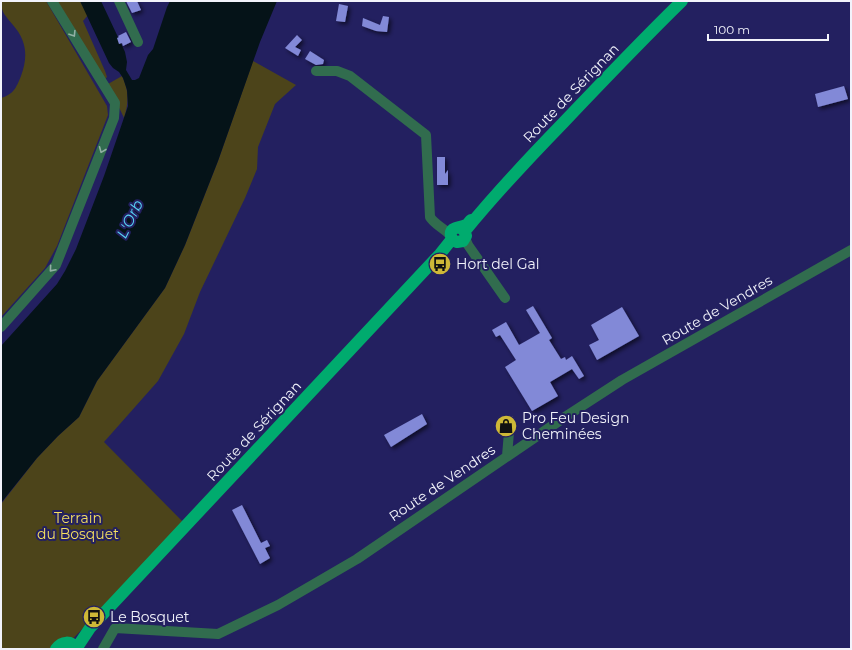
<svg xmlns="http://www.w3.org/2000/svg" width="852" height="650" font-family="Montserrat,sans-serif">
<defs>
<filter id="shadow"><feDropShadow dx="2.5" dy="2.5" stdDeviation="2" flood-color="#0009"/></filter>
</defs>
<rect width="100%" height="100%" fill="#232060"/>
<path fill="#4c441a" d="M1,1H46L107,106L108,115L57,246L45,268L1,317V98C14,94 16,88 21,76C28,57 27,41 13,25C6,16 1,13 1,1Z
M56,1H80L88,15L83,21L105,71L107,77L104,80Z
M253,61L296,85L275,104L258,147L257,169L245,198L200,292L184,334L158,381L104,442L184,523L63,649H1V504L37,458L58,436L79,417L97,381L165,288L185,245L218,161Z
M122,76C129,90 129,103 124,118L108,84Z"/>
<path fill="#051318" d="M80,1H101L125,52L127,62L126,70L132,80H135L139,78L148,55L153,49L167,7L170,1H277L260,42L218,161L185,245L165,288L97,381L79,417L58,436L37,458L1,503V346L57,284L65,271L76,249L104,176L128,106L127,90L123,78L119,72L113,68L109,63Z"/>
<path fill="#8289d7" filter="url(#shadow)" d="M126,1H137L141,10L132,13Z
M339,4L348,6L345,22L336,21Z
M383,16L389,17L387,32L376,31L362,26L363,18L380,25Z
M126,32L131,42L123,46L122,43L119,44L117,38L119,37L118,36Z
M297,35L302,40L295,47L301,50L298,56L285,48Z
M310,51L324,60L323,64L316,65L305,59Z
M844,86L848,99L818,107L815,94Z
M437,157H445V174L448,170V185H437Z
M533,306L552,338L549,340L561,359L565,357L566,360L572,356L584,376L579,379L572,369L550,382L558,396L532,411L505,367L516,360L500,335L496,337L492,330L506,322L519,345L540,333L526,310Z
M622,307L639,336L597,360L589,345L599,340L591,325Z
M422,414L427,424L391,447L384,435Z
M242,505L261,543L267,540L270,546L265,548L270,558L260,564L232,510Z"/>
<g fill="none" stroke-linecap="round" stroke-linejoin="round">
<path stroke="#316c4e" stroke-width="10" d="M119,1L138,42
M316,71H337L350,76L426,135L430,217C435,225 444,228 450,235
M465,238L468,245L505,298
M1,327L56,265L114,118L115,103L52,1
M507,456L509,432
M103,649L115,628L218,634L278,605L357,559L565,417L622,380L851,250"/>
<path stroke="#00ab6e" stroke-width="12" d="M459,227L464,230L466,236L463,241L457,242C454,241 451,240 451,236C449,226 461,228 466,225C468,224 469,222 471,220
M465,231C496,193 529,158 563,123C602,82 641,41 682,1
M56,649C62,641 71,640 76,649
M76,649L90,628L440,254L452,239"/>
</g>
<defs><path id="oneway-chevron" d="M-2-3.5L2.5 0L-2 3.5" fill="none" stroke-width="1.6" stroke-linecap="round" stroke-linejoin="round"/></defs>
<g stroke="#92b0a4">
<use href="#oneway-chevron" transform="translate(73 34) rotate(58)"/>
<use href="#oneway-chevron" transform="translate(102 150) rotate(112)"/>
<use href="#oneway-chevron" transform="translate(52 269) rotate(131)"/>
</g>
<defs>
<g id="bus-disc" transform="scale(1.15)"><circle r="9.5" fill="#ceb837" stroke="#232060"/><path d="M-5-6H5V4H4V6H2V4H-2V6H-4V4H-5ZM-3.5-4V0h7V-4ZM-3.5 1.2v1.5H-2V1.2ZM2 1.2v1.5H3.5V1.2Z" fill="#111"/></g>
<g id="shop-disc" transform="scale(1.15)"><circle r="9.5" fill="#ceb837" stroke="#232060"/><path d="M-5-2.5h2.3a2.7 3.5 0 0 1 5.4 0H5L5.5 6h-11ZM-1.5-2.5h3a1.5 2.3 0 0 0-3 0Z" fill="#111"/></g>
</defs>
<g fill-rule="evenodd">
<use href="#bus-disc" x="440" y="264"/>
<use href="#shop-disc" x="506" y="426"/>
<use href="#bus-disc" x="94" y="617"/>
</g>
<g text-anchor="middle" stroke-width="4" stroke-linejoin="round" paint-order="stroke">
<g font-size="14" fill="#f2f3fb" stroke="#232060">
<text transform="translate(571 93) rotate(-46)" y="5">Route de Sérignan</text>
<text transform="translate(717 310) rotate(-30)" y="5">Route de Vendres</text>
<text transform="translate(254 431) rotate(-47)" y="5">Route de Sérignan</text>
<text transform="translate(442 483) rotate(-34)" y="5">Route de Vendres</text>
</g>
<g font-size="14" fill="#f2f3fb" stroke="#232060" text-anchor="start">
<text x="456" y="269">Hort del Gal</text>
<text x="522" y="423">Pro Feu Design<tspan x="522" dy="16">Cheminées</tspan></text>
<text x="110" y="622">Le Bosquet</text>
</g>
<g font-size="14" fill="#f5df60" stroke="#232060">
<text x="78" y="523">Terrain<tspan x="78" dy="16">du Bosquet</tspan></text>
</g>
<g font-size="15" font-style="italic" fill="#57d2f3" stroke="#232060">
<text transform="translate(130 219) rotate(-64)" y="5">L'Orb</text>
</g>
</g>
<rect width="852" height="650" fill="none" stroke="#f2f3fb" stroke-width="4"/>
<path d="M708 34v6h120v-6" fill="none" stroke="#f2f3fb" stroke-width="2"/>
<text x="714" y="34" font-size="12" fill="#f2f3fb" stroke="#232060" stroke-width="3" paint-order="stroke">100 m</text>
</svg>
